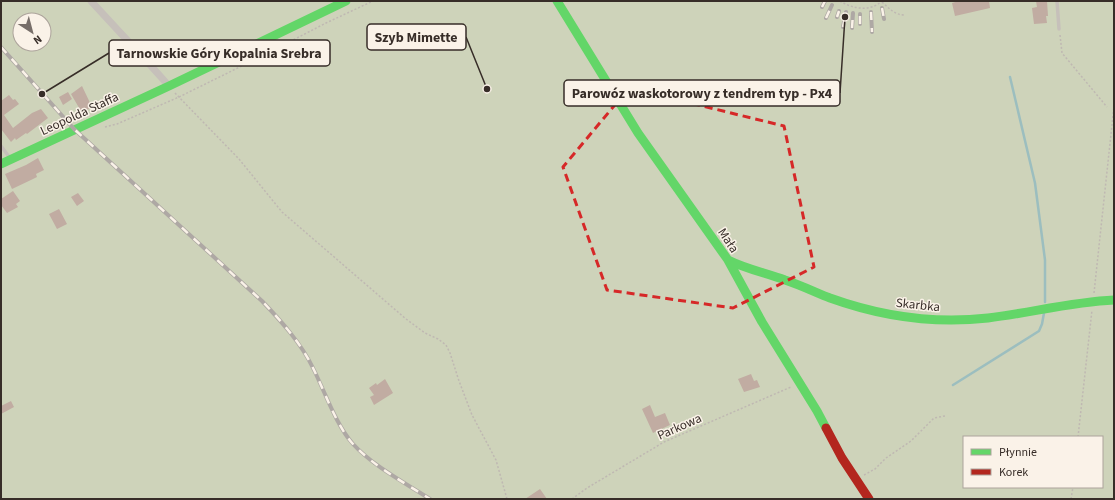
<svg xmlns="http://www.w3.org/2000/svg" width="1115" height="500" font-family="'Source Sans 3',sans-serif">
<rect width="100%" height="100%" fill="#ede7e1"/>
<path fill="#ced3ba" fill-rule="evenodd" d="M1,1H1114V499H1ZM20,20H44V44H20ZM964,437H1102V487H964Z"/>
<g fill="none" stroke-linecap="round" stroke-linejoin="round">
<path stroke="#9cbebf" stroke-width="2.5" d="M1010,77L1035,183L1045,260V302
M953,385L1039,331L1042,324L1044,313"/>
</g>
<path fill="#c1aca2" d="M959,1H989L990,8L955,16L952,3Z
M1036,1H1047L1048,16H1046L1047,23L1034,24L1032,8L1037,7Z
M82,86L92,107L82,113L71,94Z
M68,92L72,99L63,105L59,97Z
M9,95L13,100L15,99L19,104L4,115L13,128L32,113L41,109L48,118L27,134L26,133L16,140L15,138L11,142L1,129V101Z
M38,158L44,170L36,174L37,177L33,179L12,189L5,174L26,165Z
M13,191L20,201L16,204L18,207L7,213L1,205V199Z
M78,193L84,201L77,206L71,197Z
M59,209L67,224L57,229L49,214Z
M751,374L754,381L757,380L760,387L744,392L738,379Z
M385,379L393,393L374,405L370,397L374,395L369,388L376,383L377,385Z
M11,401L14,407L1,414V406Z
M650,405L655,417L665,413L670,425L653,433L642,409Z
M540,489L547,499H525Z"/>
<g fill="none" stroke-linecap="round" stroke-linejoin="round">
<path stroke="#bfb8b2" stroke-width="1.5" stroke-dasharray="2 2" stroke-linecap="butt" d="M840,1C853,9 870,12 882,1
M882,2C889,8 894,15 905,15
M1060,35L1062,53L1107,107
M175,93L239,159L282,212L406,319L425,333L438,339L446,345L450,353L459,381L472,415L496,460L507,499
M105,127L117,124L179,97L266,54L326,23L373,1
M1094,293L1114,106
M1078,437L1092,310
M864,475L875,469L886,458L911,441L934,418L945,416
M572,499L587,488L664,442L791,387
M1071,499L1073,487"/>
<path stroke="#c6c0ba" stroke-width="3.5" d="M1057,1L1059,29
M1,146L10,158"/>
<path stroke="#c6c0ba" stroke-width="7" d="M91,1L152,67L169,86"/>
<path stroke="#63d668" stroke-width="9" d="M557,1L638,133L728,260L762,322L817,411L826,428
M1,164L169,86L346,1
M728,260C746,269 766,273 785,280C800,285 815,292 830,298C880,316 935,324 988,318C1030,313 1071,302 1114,300"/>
<path stroke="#b3261e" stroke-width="9" d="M826,428L842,458L869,499"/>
<g stroke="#aea8a4" stroke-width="4">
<path id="rail" d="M822,7L825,1
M882,8L884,19
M871,12L872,32
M837,17L839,11
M826,18L832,5
M860,24V14
M843,27L846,12
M852,28L853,13
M1,47L74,129L262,301C281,321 301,343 313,368C325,392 336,425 353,444C373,466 405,483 430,499"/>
</g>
<use href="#rail" stroke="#faf2e8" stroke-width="2.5" stroke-dasharray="8" stroke-linecap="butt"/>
</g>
<path fill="none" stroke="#d62828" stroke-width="3" stroke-dasharray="8 5" stroke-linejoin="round" d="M629,88L784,126L814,267L733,308L607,290L563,167Z"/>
<g text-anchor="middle" stroke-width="3" stroke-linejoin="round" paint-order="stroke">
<g font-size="13" fill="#372d28" stroke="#faf2e8">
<text transform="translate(79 113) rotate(-25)" y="5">Leopolda Staffa</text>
<text transform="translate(729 240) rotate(57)" y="5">Mała</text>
<text transform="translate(918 304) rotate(6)" y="5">Skarbka</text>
<text transform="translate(679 426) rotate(-24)" y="5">Parkowa</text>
</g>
</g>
<path fill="none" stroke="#372d28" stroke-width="1.5" d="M487 89L466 37M42 94L109 53M845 17L840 93"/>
<g fill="#372d28" stroke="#faf2e8" stroke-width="1.5">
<circle cx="487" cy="89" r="4"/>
<circle cx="42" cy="94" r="4"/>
<circle cx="845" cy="17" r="4"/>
</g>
<g fill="#faf2e8" stroke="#372d28" stroke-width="1.5">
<rect x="367" y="24" width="99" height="26" rx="4"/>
<rect x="109" y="40" width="221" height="26" rx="4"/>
<rect x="564" y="80" width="276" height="26" rx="4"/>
</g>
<g font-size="14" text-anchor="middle" font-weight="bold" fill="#372d28">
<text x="416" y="42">Szyb Mimette</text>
<text x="219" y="58">Tarnowskie Góry Kopalnia Srebra</text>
<text x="702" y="98">Parowóz waskotorowy z tendrem typ - Px4</text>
</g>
<rect width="1115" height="500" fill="none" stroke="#372d28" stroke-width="4"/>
<rect x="963" y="436" width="140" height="52" fill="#faf2e8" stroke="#aca39b"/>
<rect x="971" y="449" width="20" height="6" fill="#63d668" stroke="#aca39b"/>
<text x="999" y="456" font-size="12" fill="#372d28">Płynnie</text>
<rect x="971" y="469" width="20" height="6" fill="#b3261e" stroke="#aca39b"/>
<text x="999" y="476" font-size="12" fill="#372d28">Korek</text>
<g transform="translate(32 32) rotate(144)"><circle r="19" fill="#faf2e8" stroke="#aca39b"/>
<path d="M0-3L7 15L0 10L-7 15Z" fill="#776e69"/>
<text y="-6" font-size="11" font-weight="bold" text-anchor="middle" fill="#372d28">N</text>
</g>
</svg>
